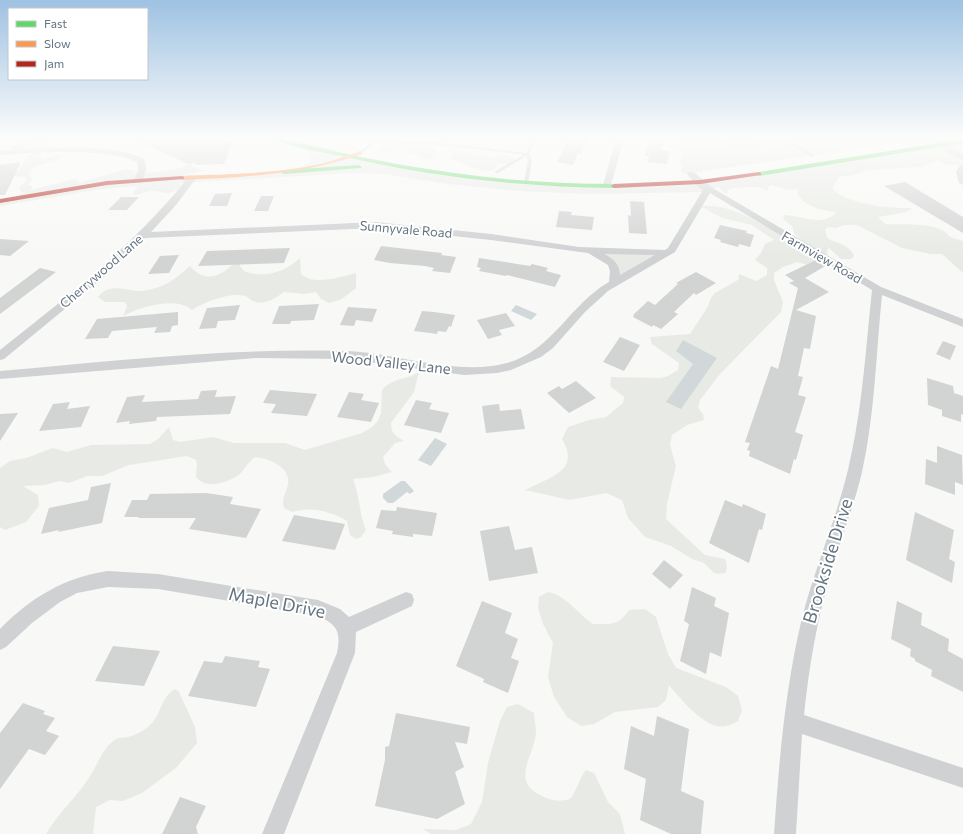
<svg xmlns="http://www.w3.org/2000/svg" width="963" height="834" font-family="Commissioner,sans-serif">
<rect width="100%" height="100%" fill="#f8f8f7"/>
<path fill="#e8ebe5" d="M35,138H40C44,147 54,148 63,150L1,153L20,146Z
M386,138H417L401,142C413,148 430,139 438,153C433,160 428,161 419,158V154L404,153L401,150L392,153L379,152L378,150L385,145L398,144Z
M682,138H930L684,174L681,171L682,164L679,159L682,156L680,144L684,140Z
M963,141V165H948L937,161L921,167L868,170L854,175L839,177L832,188C843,204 893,209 912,208L906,212L878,217L885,224C902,225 940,221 950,237L963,241V273L942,254H931L902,248L857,225H844L836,228L828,227L825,230L828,239C836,242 851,246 854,256L851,259H841L828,247L827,255L829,258L827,263L808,265L797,262L783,267L774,273V280L783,302L781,312L720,374L700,400L698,408L703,414L704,420L687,425L672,435L670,445L676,466L667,504L666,519L705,555L725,559C727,565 728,568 725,573L718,574L713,572L704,563L692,559L671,546L645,537L628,518L622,500L606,493L570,500L525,490C550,477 581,471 562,439L568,427L589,420L606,417L623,403L624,397L610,386L611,377L661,378L668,376L678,370L679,363L652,344L650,337L690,334L707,308L711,298L715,293L738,280L739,274L756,281L767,275V268L755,260L761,253L765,244L774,240L752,225L722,218L700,206C732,203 760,223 785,238V242L793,245L806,244L794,233L792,226L784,220L783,215C802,215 821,228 837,212C822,211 806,207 797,194L799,189L789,190L771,185L768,187V191L759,187L732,188L728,190L727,194L720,189L721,187L707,189L705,192L588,194L520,191L448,184L386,174L351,173L179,183L181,186C167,199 164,190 151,191C145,191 141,195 135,195L133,193L138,186L102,189L0,206V201L25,193L21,192L19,188L26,181V177L12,176C15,172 18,171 21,167C31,154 22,154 43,152L40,155L42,159L61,154L64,155C57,166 33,160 29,175L33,179L27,185L32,186L31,190L74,179L78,180V183L127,169L135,171V174C146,173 186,171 191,162L193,166L203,171L183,175C205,174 301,177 312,160L306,148L380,165L552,184L698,182Z
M451,149L491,157L506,155L514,157V160L507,164L497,163L495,165L497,167C487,178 463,162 452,160L450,159L453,153L450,151Z
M594,253H669L614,282L616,271Z
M240,257V266L244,271C264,279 285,272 300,258L301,274C314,286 340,277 356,273V288L342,299L329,303L321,299L316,292L304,294L284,292C276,298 264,306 253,301C250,300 248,297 245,296C229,292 205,302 192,310C175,296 141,307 123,316L127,306L125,302H105L98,297C109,283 123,290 138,291C144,291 153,289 159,287C171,283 181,274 190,266C208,287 225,273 240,257Z
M419,372L414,392L391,423C391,434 396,436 404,441L395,443L383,457L385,464L392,472L374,477L353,479C360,496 359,514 366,530L361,537L356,539L350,535L347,521C331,511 310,506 292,512L284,508C281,498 286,494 288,484C291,467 268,458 255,457C248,462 245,469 240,474C228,483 206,490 196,477L197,464L196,460L187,456L129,465L102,476H87L69,483L59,481L45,485L23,486L38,495L39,506L26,522L5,530L0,527V468L10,461L26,458L53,448L67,452L91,445L150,444L158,439L169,427L173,440L180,442L213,437L234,443H285L305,450L362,433L372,427L378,421L381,413L382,390C394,377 404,381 419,372Z
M548,592C566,595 579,615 593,624C611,624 618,626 629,610L645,609L656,617L668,654L676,668L726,687L738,696L742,710L738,721C734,723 730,726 726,726C706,731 680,698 669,685L666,700L658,707L615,712L594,724L581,726L567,717L554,697L548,677L553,643L543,624L538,608L539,597Z
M175,689L179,692L195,727L197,743L176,768L142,793L123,801L110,800L96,807L93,834H46C58,813 77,797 90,776C98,764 103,747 116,739C120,737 125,738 128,737C136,735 146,730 152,723C162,711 160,699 175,689Z
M518,704L534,713C534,719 536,726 536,732C535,755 510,780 540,795C551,801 559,802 570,799C577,790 579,779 586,770L594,773L608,802L620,814L625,834H431L423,829L456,830L471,824L482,802L488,763L500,721L507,707Z"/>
<path fill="#d0d8da" d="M516,305L537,314L531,320L511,311Z
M683,340L717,358L681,409L666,402L693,364L676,351Z
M435,438L447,444L431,466L418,460Z
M401,481H405L414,491L410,494L407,492L393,503H388L383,498V494Z"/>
<path fill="#d2d3d3" d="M132,138H220L232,144L224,164L194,165L196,162L188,164Z
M569,138H588L581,154L578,153L573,165L557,162Z
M649,138H664L661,150L670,151L667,164L648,162L649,156H645Z
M21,162L5,195H0V165Z
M905,182L963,217V233L884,186Z
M232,193L227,206H209L215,194Z
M261,196H274L268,211H254Z
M121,197H139L127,210H108Z
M630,201L644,202L647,234L629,233L628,215L631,216Z
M559,211L572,212L571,215L594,217L592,230L556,227Z
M720,225L747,231L746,233L754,235L750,247L739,244L738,247L720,242L721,240L714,238Z
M0,239L29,241L10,256L0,255Z
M381,246L442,253L441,255L456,257L450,273L432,271L434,268L425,266L390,263L374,260Z
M290,248L284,263L198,266L207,251Z
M179,255L169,273L148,274L160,256Z
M479,258L530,266L532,264L548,268L546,271L561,275L555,287L507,275L506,276L479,271L481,268L477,267Z
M818,259L827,265L805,278L829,292L796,310L816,316L810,349L804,348L798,376L803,377L798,395L806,397L795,432L803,435L796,460L794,459L790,474L749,456L750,451L747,450L750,443L745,442L771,366L778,369L798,288L789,283L794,281L785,275Z
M40,268L56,272L0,314V298Z
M696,272L716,283L696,295L694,293L674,312L678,314L661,329L653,325L652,327L633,317L634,315H633L648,301L655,305L678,284L676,283Z
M319,304L314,320L291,321L290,324H272L279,306Z
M240,305L235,320L218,321L216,328L199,329L207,308Z
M348,307L377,309L372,322L356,320L354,326L340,325Z
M422,311L434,312L455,315L451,327L449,326L446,332L438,331L437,334L414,331Z
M178,312V325L172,326L170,332L154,333L157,327L112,331L108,338L85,339L97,319Z
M506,313L515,326L499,330L502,335L488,339L477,320Z
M620,337L640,345L624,371L603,362Z
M943,341L956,346L950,360L936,354Z
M927,378L953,386L954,393L963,396V415L961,414V422L942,416V410L928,405Z
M576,381L596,398L569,413L547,393L559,386L562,389Z
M217,390L215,397L236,396L230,414L157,417L156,421L129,424L130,421L116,423L127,397L145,395L142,402L198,399L201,391Z
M270,390L317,394L307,416L271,413L276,404L263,403Z
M349,392L364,394L361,400L379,403L371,422L337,417Z
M416,400L432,403L429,409L449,413L441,433L404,425Z
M70,402L67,409L90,406L81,427L39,431L53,404Z
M499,404L500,411L521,409L525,429L486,433L482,406Z
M18,413L0,441V414Z
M937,446L962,455L963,485L955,482V495L925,484L926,459L937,463Z
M111,483L102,523L58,532L59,530L41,534L49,508L88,500L91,487Z
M206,493L233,497L230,504L261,509L246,538L189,529L196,518H138L139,517H124L132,500H147L150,494Z
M725,500L742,507L743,504L766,514L762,530L759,529L749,563L709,543Z
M397,507L437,513L432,536L413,534V537L392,534L393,531L376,528L381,510L396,511Z
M915,512L954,530L949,559L955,562L952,583L906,560Z
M294,515L345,524L335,550L282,541Z
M509,526L515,550L532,547L538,573L489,581L480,531Z
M664,560L683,575L670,589L652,574Z
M692,587L716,598L714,606L729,613L721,657L710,652L706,674L680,661L689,624L684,621Z
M482,601L512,613L505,633L518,639L511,658L519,661L508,693L483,682L484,679L456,666Z
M897,601L922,613L921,625L949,639L948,651L963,659V692L931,676L932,670L915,661V659L910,656L911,649L891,639Z
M113,646L160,651L144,686L95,681Z
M225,656L260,661L258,667L270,669L256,707L188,696L204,661L222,663Z
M23,703L45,711L43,714L55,718L46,731L59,736L45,755L29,749L0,789V733Z
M396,713L470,727L467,744L455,742L464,767L455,772L465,804L437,819L375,806L385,760V747L389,746Z
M657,716L689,729L681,791L704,801L701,834H671L640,820L646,779L624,769L631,726L654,736Z
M180,797L206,806L196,827L198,834H162Z"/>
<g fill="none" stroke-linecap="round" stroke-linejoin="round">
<path stroke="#cecece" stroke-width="1.5" stroke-dasharray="1.5 1.5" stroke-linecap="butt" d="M423,153L438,161"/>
<path fill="#cfd1d2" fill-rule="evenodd" d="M368,138H372L374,141L444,143L526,153L533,138H537L529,154L532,160L528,183L526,184L524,183L528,160L526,156L498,173L494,172L523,155L444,145L374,143L361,154H359V152L371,142Z
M715,138C720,138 720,140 724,142C728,144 734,144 739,144C770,144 787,134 815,156L812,157C803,152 793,145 783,144C761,142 734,155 715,138Z"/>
<path fill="#cfd1d2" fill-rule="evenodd" d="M28,138H38L17,150C55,148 108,143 143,158C148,167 146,174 141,182H135L134,180L138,170L137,162C104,147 36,153 0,155V151L13,150L11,148L12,146Z
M616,138H624L611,185L607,187L603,185Z
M931,138H939L963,155V160L947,153Z
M960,165H963V185L959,183L956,172Z
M688,172H694L711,187L881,287L963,319V327L882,295C876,354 875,413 862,472C854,506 841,539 831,573C817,619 809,667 804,715L963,768V788L802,734L796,834H774C779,761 785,689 802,618C816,563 840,511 851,456C863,401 866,345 872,290L710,193L675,252L608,291L585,312L553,348L541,357L511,370L497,373L464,375L346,359L256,358L0,379V371C114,361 229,348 344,351C396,352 455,377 507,363C552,351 570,304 609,282L610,271L608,265L588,253L491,240L376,228L145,238L106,275L4,359L0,360V350C68,296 136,244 190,175L197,177L176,205L151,232L376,222L491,234L579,247L665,250L668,248L703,190L695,184L687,174ZM604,254L655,255L620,275C620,265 613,258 604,254Z
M108,571L158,574L318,600L340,609L349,617L406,592L412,594L414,600L412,606L356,632L355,653L284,834H262L337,653C341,632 338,625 318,616L158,589L108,587L77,593L60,602L32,623L6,647L0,650V629C30,598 65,577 108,571Z"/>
<path fill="#63d668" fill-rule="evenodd" d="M271,138H281C393,167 497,184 614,184L617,186L614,188C522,187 431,177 341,156C321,152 289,147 271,138Z
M963,139V143L759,176L756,174L759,172Z
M359,165L362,167L361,168L284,174L281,172L284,170Z"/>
<path fill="#ff974d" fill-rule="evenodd" d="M360,151L362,152V154C302,175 244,177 182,180L179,178L182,176C227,174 272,174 316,165C331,162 345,156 360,151Z"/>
<path fill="#b3261e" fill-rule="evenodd" d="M759,172L761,173V175L700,184L614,188L611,186L614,184L700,180Z
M182,176L184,177V179L107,185L0,203V199L107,181Z"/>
</g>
<linearGradient id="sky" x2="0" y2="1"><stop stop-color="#9ec2e2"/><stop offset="0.54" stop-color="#fcfcfb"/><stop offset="1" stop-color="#fcfcfb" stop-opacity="0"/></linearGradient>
<rect width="963" height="255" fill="url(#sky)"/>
<g text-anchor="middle" stroke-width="4" stroke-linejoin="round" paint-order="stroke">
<g font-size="13" fill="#637482" stroke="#fff">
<text transform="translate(406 229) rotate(5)" y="5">Sunnyvale Road</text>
<text transform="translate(822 257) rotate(30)" y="5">Farmview Road</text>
<text transform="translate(101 271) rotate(-41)" y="5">Cherrywood Lane</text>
</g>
<g font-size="15" fill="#637482" stroke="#fff">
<text transform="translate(391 363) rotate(6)" y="5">Wood Valley Lane</text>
</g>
<g font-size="18" fill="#637482" stroke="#fff">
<text transform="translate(828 561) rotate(-73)" y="6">Brookside Drive</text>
<text transform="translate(277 603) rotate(11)" y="6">Maple Drive</text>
</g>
</g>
<rect x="8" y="8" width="140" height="72" fill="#ffffff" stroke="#c1c7cd"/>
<rect x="16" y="21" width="20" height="6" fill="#63d668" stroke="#c1c7cd"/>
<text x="44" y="28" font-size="12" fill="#637482">Fast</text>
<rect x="16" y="41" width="20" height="6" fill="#ff974d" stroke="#c1c7cd"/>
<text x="44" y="48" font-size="12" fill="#637482">Slow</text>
<rect x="16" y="61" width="20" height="6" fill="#b3261e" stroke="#c1c7cd"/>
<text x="44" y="68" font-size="12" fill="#637482">Jam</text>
</svg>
